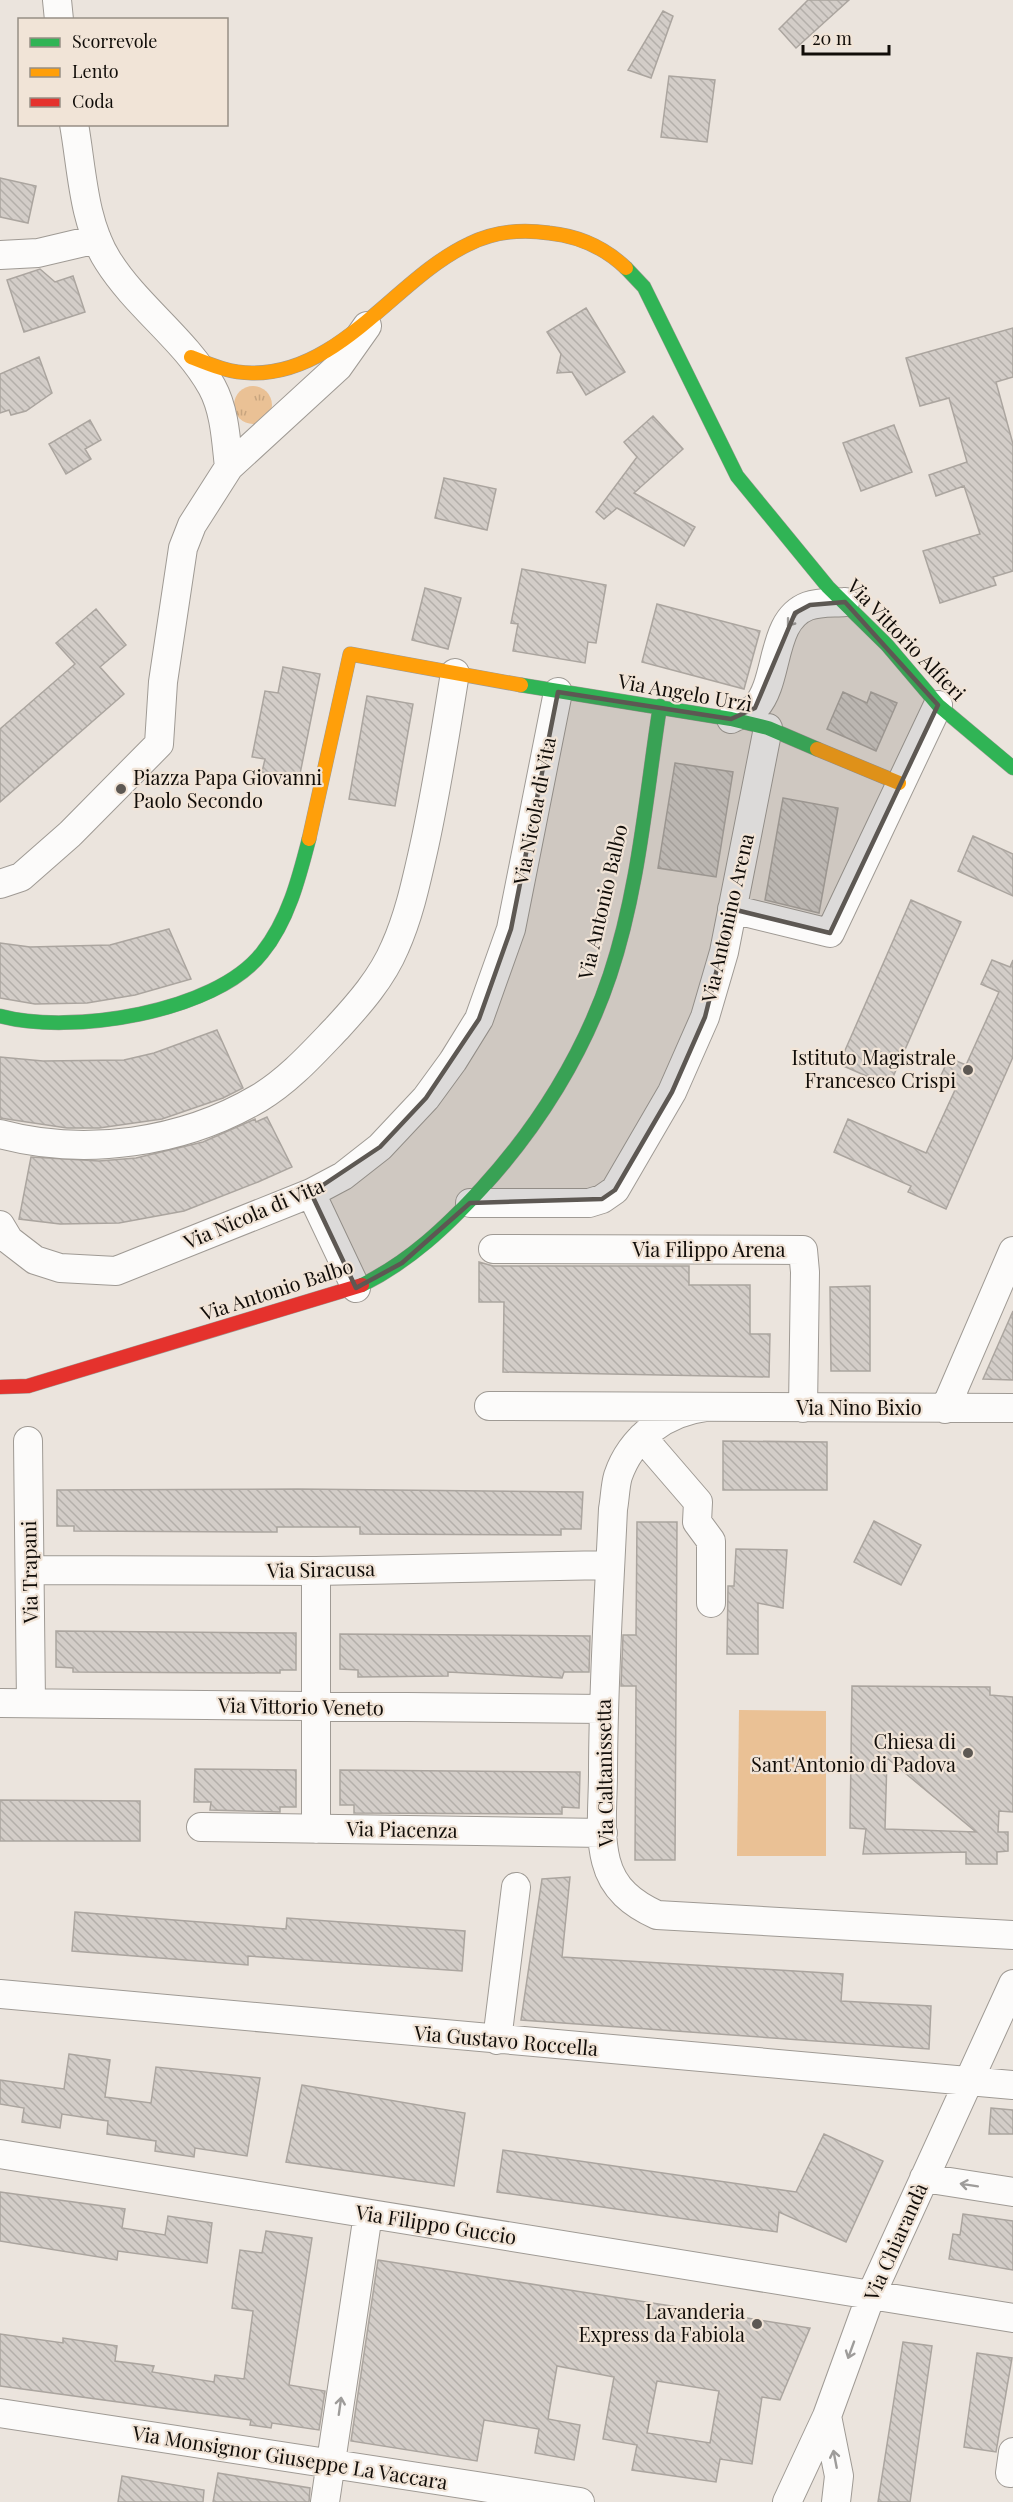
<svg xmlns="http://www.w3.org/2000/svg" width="1013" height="2502" font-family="'Playfair Display',serif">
<defs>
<pattern id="grass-tufts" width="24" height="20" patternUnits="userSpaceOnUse" patternTransform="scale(1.5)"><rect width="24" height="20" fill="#eac195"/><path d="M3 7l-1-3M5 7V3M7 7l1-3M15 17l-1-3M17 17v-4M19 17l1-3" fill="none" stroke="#c8a57f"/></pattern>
<pattern id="building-back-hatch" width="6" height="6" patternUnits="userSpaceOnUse" patternTransform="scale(1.5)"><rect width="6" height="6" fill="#d3cdc8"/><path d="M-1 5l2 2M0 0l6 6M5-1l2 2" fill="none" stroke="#b4afaa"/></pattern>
</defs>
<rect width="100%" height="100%" fill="#ebe4dd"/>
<path fill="url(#grass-tufts)" d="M234 405a19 19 0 1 1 38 0a19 19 0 1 1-38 0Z"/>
<path fill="#eac195" d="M739,1710L826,1711V1856H737Z"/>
<path fill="url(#building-back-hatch)" stroke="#aba59f" stroke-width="1.5" fill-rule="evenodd" d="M808,0H849L796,48L779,29Z
M663,11L673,16L651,78L628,70Z
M669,76L715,80L707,142L661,137Z
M0,178L36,186L28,223L0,217Z
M40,269L55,282L73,276L85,312L24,332L7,280Z
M586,308L625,372L586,395L572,372L557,373L561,354L547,332Z
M1013,328V377L996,382L1013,444V571L993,577L996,585L940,603L923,551L980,534L964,486L936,496L929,475L967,462L949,398L920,406L906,358Z
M39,357L52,393L26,411L11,415L9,410L0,413V374Z
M653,416L683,449L634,493L695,527L684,546L617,508L604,519L596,512L637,457L624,442Z
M90,420L101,440L85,449L91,459L66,474L49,444Z
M894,425L912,472L861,491L843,443Z
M444,478L496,489L487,530L435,518Z
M522,569L606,585L596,643L588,642L585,663L513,651L518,624L511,623Z
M425,588L461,598L448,649L412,640Z
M657,604L760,631L744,689L642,662Z
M96,609L126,645L100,667L124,694L0,802V729L75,664L56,643Z
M283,667L320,674L299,779L262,772L265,759L252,757L265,691L278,693Z
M843,692L867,703L871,692L897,703L876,751L827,729Z
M367,696L413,704L395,806L349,799Z
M675,763L733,772L716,877L658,868Z
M783,798L838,808L819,913L765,900Z
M973,836L1013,854V896L958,871Z
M911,900L961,922L889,1086L839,1064Z
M169,929L191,979L135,995L87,1003L35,1004L0,998V943L30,947L110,945Z
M992,960L1010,967L1013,960V1057L946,1209L908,1192L911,1186L834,1152L848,1119L926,1153L955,1090L938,1082L949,1058L966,1065L999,992L981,984Z
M217,1030L243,1088L223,1098L162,1119L99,1128H67L0,1118V1057L43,1061L124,1060L154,1053Z
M267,1117L292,1167L258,1182L184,1211L119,1223L60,1224L19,1219L31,1157L99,1161L136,1158L203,1142L255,1119L256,1122Z
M479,1262L493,1266H689V1285H750V1334H770L769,1377L503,1372L504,1302H479Z
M870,1286V1371H831L830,1287Z
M1013,1311V1380L983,1379Z
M723,1441L827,1442V1490H723Z
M298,1489L583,1492L581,1529H561V1535L360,1534V1527H277V1532L74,1531V1526H57V1490Z
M874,1521L921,1545L901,1585L854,1562Z
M637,1522H677L675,1860H635L636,1686H621L623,1635H636Z
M736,1549L787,1550L783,1608L758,1603V1654H727L728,1586H734Z
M56,1631L296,1633V1670H280V1673L73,1672V1668L56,1667Z
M340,1634L590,1636L589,1672H564L562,1678L448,1672V1676L358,1677V1670L340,1669Z
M852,1686L990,1687V1695L1013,1697V1812L999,1811L998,1832H1008V1851L997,1852V1864H966V1852L863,1854L866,1829L850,1828ZM887,1758L976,1832L885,1829Z
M195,1769L296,1770V1807H280V1812L210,1810L211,1802H194Z
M340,1770L580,1772L579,1808L562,1807V1814L354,1813V1805H340Z
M0,1800L140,1801V1841H0Z
M570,1877L562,1957L843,1974L841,2001L931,2006L929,2049L521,2020L542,1879Z
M75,1912L286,1929L287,1918L465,1931L462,1971L248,1956V1965L72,1951Z
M69,2054L110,2060L105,2097L151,2103L156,2067L260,2078L247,2156L195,2148L194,2157L155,2151L156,2141L107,2134L108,2121L62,2114L60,2128L22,2122L24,2108L0,2104V2080L64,2089Z
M302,2085L465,2113L454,2186L286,2162Z
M991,2108L1013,2110V2134H989Z
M824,2134L883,2161L846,2242L779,2212L777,2232L497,2192L503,2150L796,2192Z
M0,2192L125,2209L122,2228L165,2235L168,2216L212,2223L207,2263L118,2251L117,2260L0,2241Z
M963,2214L1013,2221V2270L949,2259L953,2234L960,2235Z
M266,2231L312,2238L289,2385L325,2391L319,2430L272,2423L271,2428L250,2425L251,2420L0,2386V2334L63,2343V2338L117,2346L115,2361L154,2366L152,2372L214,2382L215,2375L244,2379L253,2311L232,2308L235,2285L240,2250L262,2253Z
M378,2260L665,2305L810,2328L780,2400L762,2397L752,2464L720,2459L716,2482L632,2470L637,2445L603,2439L614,2377L557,2366L548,2419L580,2425L574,2460L535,2453L539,2429L484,2420L477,2461L351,2441ZM657,2381L719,2391L710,2443L647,2433Z
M903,2342L932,2346L910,2502H878Z
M977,2353L1012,2358L996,2452L964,2447Z
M218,2473L310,2488L309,2502H213Z
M122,2476L204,2490L203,2502H118Z"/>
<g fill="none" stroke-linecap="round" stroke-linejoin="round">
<g stroke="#9f9a94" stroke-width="30">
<path id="street" d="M57,0L59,20
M74,124C82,169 83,222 108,261C137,307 186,340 212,387C225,411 226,441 229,467
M0,255L38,253L97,239
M731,719C738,715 751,712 756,707C780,680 770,620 808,606C819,602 834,603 845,602
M0,884L21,877L70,834L159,744L163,682L183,548L192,525L229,467L338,367L367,326
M732,909L830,933L938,705
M0,1134C85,1157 183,1143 259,1098C289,1080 313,1053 337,1028C359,1004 382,978 395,947C408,918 415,887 422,856C436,795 445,734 455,673
M311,1193L356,1288
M470,1203H589L602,1199L615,1190L672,1092L705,1017L724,952L768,728
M0,1225L9,1240L35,1260L60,1268L116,1271L311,1193L343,1176L380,1147L426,1098L453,1061L479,1019L511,929L558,692
M493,1249L803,1250L805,1272L803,1408
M489,1406L1013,1408
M705,1407C665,1412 631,1438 618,1476C615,1486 615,1499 613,1509C609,1597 603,1686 603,1774C603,1802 599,1834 606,1861C613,1889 633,1904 657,1915L1013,1935
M945,1409L1013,1251
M642,1437L698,1502L697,1522L711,1541V1603
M28,1441L31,1703
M31,1570L316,1571L610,1565
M316,1571V1829
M0,1703L603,1709
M201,1827L603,1833
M0,1994L1013,2085
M497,2040L516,1887
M0,2154L1013,2318
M924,2178L1013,2192
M0,2413L580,2502
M827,2416L839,2476L836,2502
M1010,2473L1013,2452
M325,2502L368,2214
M787,2502L827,2416L871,2295L1013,1984"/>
</g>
<g stroke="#9f9a94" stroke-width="15">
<path id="fast" d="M626,268L644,287L737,476L828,587L887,645L938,705L1013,768
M521,685L731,719L768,728L817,749
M0,1016C70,1035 215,1013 262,953C288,921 299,878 309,839
M362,1285C410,1261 446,1227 482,1188C538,1127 584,1053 610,975C639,888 646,795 660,706"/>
</g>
<g stroke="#9f9a94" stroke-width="15">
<path id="slow" d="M191,357C211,365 230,373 252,373C341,374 396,278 469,244C493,232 522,229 549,233C579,236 605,248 626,268
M817,749L899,783
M309,839L350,654L521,685"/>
</g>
<g stroke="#9f9a94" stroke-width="15">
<path id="jam" d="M0,1387L28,1386L362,1285"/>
</g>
<use href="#street" stroke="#fcfbfa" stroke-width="28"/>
<use href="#fast" stroke="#30b455" stroke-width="14"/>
<use href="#slow" stroke="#ff9f0a" stroke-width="14"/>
<use href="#jam" stroke="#e5322d" stroke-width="14"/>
</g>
<defs><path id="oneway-shaft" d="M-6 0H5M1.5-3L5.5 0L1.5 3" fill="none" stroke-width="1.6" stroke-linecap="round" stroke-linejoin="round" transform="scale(1.5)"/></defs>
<g stroke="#9e9c9a">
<use href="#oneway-shaft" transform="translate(793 619) rotate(127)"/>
<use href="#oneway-shaft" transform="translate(969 2185) rotate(-171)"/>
<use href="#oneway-shaft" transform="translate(851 2350) rotate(110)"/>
<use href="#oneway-shaft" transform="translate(340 2406) rotate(-82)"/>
<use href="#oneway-shaft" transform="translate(835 2459) rotate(-101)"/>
</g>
<path fill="#5d5853" fill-opacity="0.2" stroke="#5d5853" stroke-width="4.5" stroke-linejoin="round" d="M845,602L938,705L830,933L732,909L705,1017L672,1092L615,1190L602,1199L470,1203L402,1263L356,1288L311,1193L380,1147L426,1098L479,1019L511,929L558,692L731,719L755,708L795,613L810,605Z"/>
<g fill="#5d5853" stroke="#f1e4d7" stroke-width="2">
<circle cx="121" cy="789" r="6"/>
<circle cx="968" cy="1070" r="6"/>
<circle cx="968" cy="1753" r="6"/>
<circle cx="757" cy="2324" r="6"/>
</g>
<g text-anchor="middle" stroke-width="4.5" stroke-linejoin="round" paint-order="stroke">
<g font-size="20" fill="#110d09" stroke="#f1e4d7">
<text transform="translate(906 640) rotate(46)" y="7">Via Vittorio Alfieri</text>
<text transform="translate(685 693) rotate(10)" y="7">Via Angelo Urzì</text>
<text transform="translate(535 811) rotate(-79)" y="7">Via Nicola di Vita</text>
<text transform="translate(603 902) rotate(-77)" y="7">Via Antonio Balbo</text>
<text transform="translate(728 918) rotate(-77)" y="7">Via Antonino Arena</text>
<text transform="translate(254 1214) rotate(-23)" y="7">Via Nicola di Vita</text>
<text x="709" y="1257">Via Filippo Arena</text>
<text transform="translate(277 1290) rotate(-18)" y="7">Via Antonio Balbo</text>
<text x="859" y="1415">Via Nino Bixio</text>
<text transform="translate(321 1570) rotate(-1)" y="7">Via Siracusa</text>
<text transform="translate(30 1572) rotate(-91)" y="7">Via Trapani</text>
<text transform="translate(301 1707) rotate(1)" y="7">Via Vittorio Veneto</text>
<text transform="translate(605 1773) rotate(-91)" y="7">Via Caltanissetta</text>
<text transform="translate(402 1830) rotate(1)" y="7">Via Piacenza</text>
<text transform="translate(506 2041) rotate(5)" y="7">Via Gustavo Roccella</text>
<text transform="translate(436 2225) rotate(9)" y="7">Via Filippo Guccio</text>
<text transform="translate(896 2242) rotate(-66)" y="7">Via Chiarandà</text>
<text transform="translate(290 2458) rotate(9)" y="7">Via Monsignor Giuseppe La Vaccara</text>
</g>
<g font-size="20" fill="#110d09" stroke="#f1e4d7" text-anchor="end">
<text x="133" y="785" text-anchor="start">Piazza Papa Giovanni<tspan x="133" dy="23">Paolo Secondo</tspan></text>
<text x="956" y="1065">Istituto Magistrale<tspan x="956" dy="23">Francesco Crispi</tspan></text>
<text x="956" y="1749">Chiesa di<tspan x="956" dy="23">Sant'Antonio di Padova</tspan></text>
<text x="745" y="2319">Lavanderia<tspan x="745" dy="23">Express da Fabiola</tspan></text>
</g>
</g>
<rect x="18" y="18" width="210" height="108" fill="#f1e4d7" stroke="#978e85" stroke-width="1.5"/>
<rect x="30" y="38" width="30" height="9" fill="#30b455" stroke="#978e85" stroke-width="1.5"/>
<text x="72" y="48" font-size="18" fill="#110d09">Scorrevole</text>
<rect x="30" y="68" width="30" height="9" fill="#ff9f0a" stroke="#978e85" stroke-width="1.5"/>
<text x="72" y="78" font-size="18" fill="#110d09">Lento</text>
<rect x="30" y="98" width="30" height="9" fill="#e5322d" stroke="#978e85" stroke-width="1.5"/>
<text x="72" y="108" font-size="18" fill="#110d09">Coda</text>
<path d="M803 45v9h86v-9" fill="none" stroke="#110d09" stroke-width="3"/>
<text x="812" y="45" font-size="18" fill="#110d09" stroke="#f1e4d7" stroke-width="4.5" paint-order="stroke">20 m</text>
</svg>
